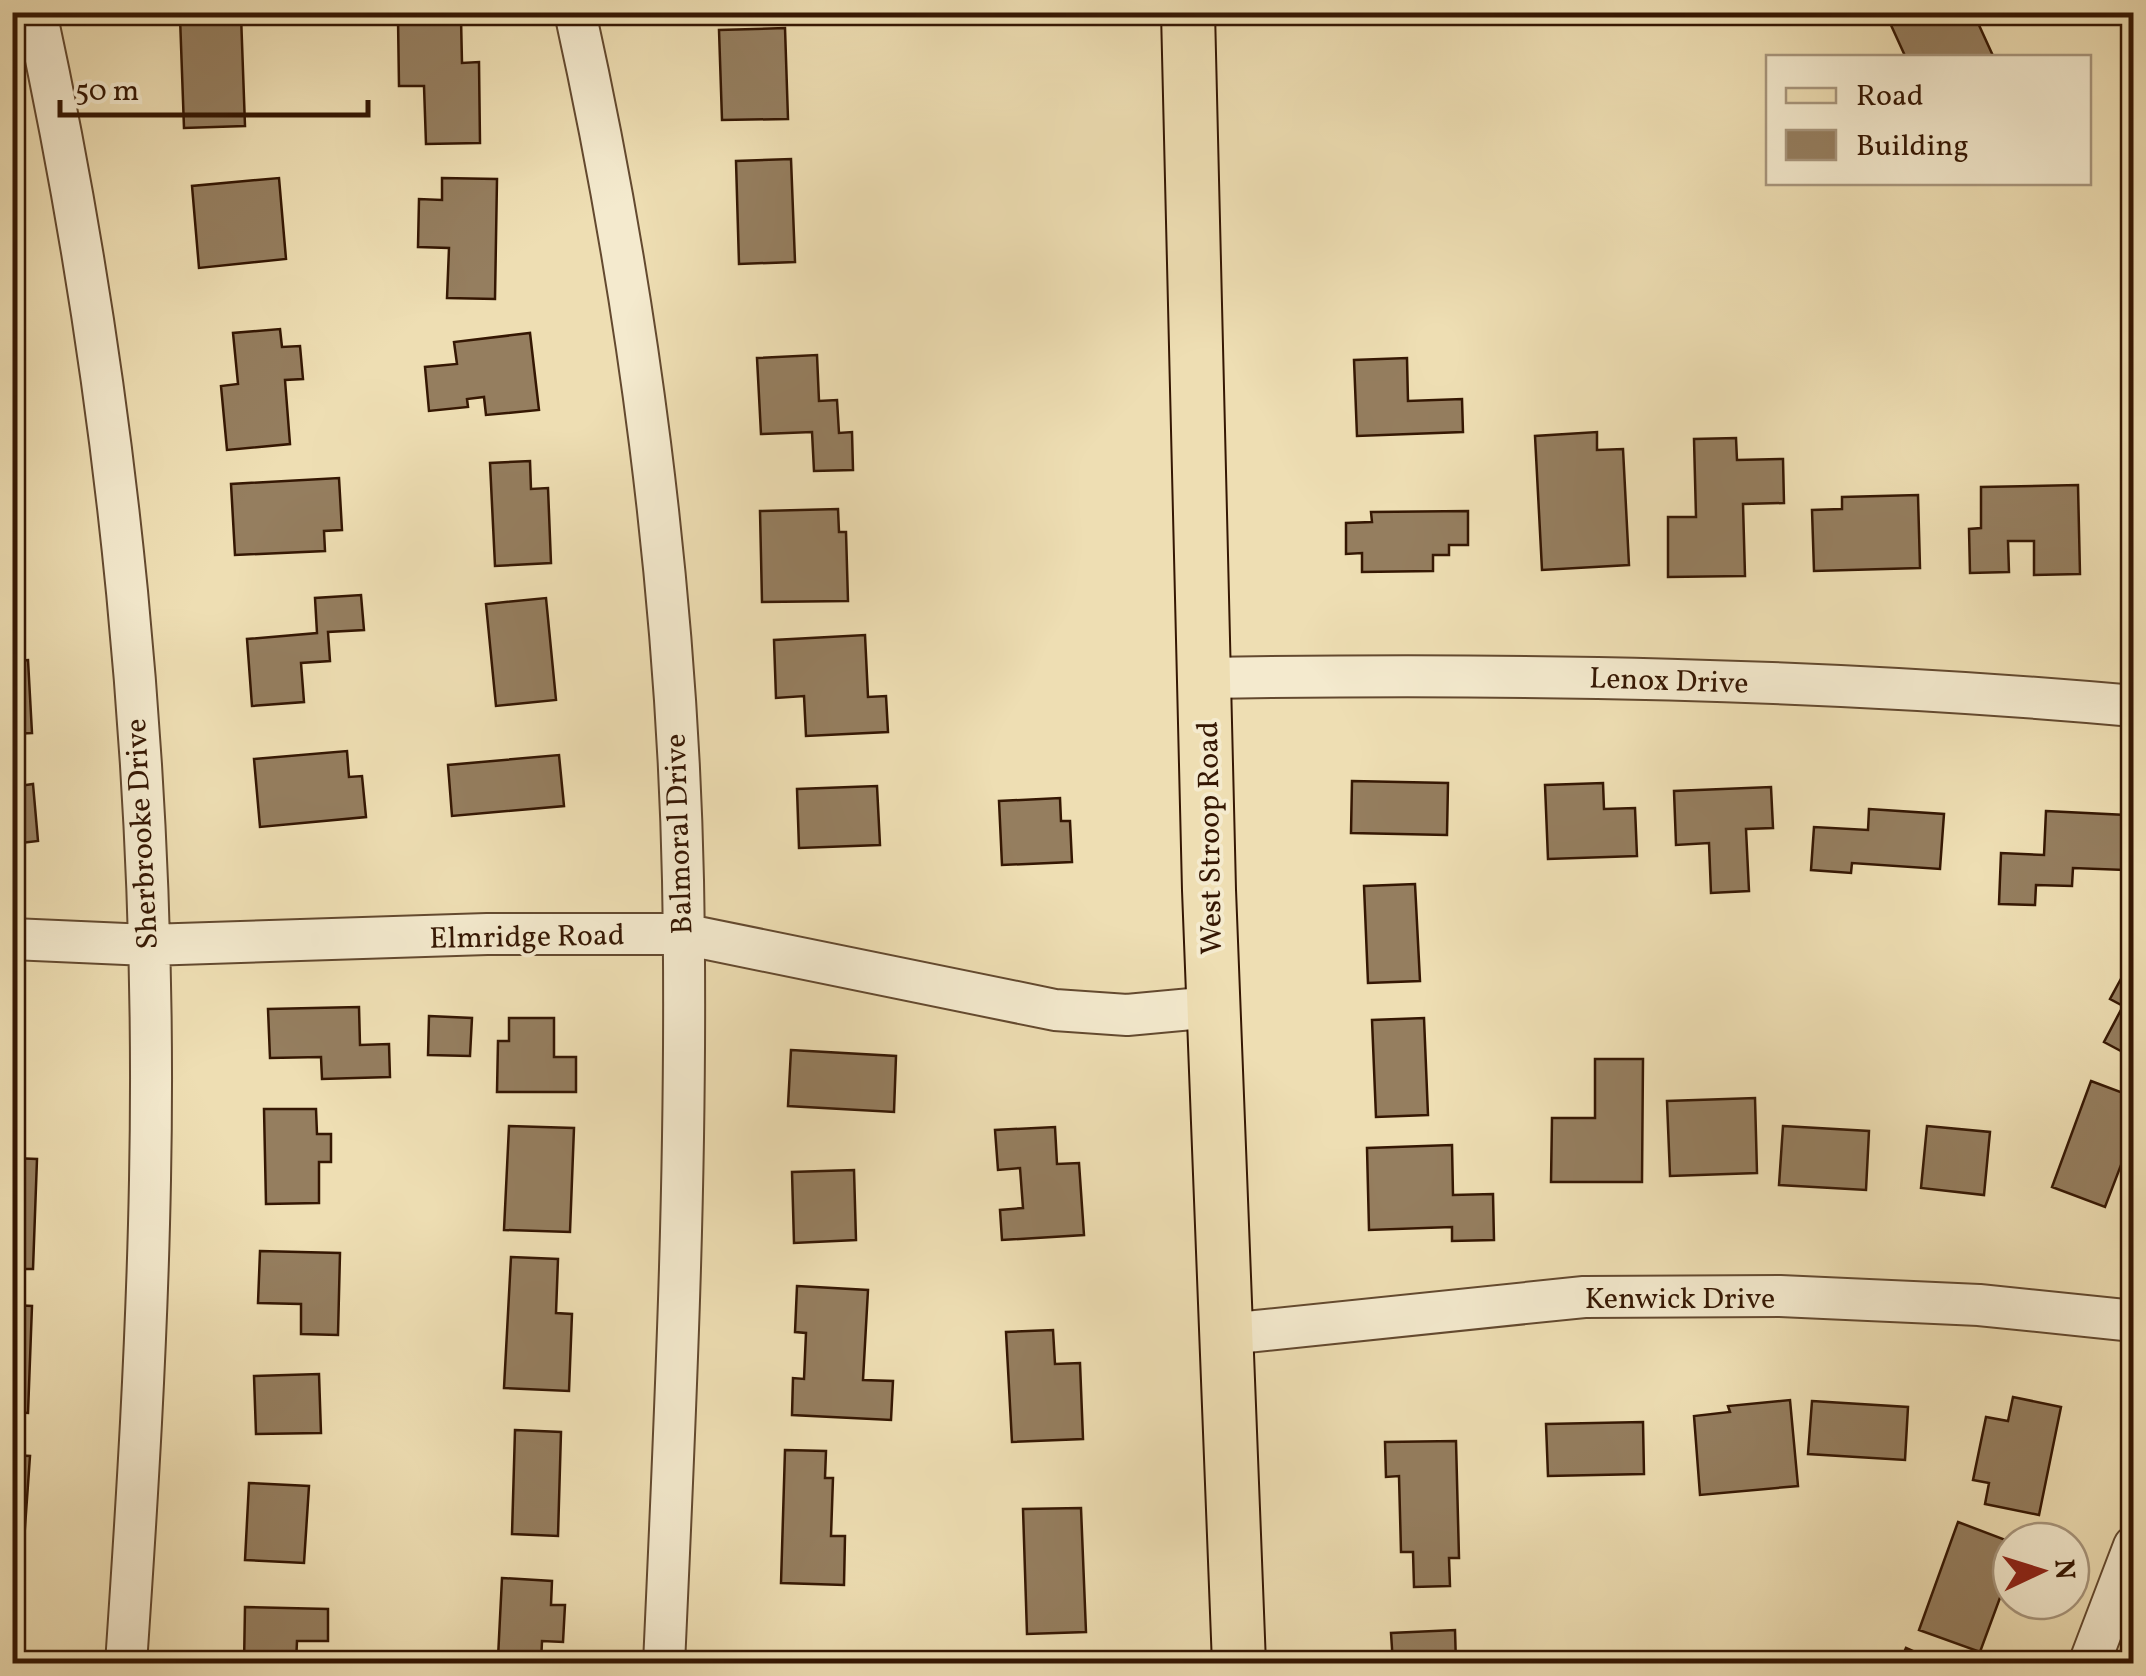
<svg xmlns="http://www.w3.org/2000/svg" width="2146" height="1676" font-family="Vollkorn,serif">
<rect width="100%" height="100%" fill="#eedeb3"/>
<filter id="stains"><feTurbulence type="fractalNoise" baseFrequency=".002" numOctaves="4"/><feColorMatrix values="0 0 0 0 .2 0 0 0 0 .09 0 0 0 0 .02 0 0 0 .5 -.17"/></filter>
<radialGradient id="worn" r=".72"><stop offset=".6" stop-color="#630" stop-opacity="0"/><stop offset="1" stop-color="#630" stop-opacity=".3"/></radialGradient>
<path fill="#957e5f" stroke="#351703" stroke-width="2.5" d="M1885,12H1973L1994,58H1906Z
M241,15L245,126L184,128L180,17Z
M461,18L462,63L479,62L480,143L426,144L424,86H399L398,19Z
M785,28L788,119L722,120L719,30Z
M791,159L795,262L739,264L736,161Z
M279,178L286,259L199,268L192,186Z
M442,178L497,179L495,299L447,298L449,248L418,247L419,199L442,200Z
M280,329L282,347L300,346L303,379L285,380L290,444L227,450L221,386L238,384L233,333Z
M530,333L539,410L486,415L484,397L467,399L468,407L429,411L425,367L457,364L454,342Z
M817,355L819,401L837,400L839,433L852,432L853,470L814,471L812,432L761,434L757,358Z
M1407,358L1408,401L1462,399L1463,432L1357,436L1354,360Z
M1597,432V450L1623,449L1629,565L1542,570L1535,436Z
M1736,438L1737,460L1783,459L1784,503L1743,504L1745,576L1668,577V517H1696L1694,439Z
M530,461L531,489L548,488L551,563L495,566L490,463Z
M339,478L342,530L324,531L325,551L235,555L231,484Z
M2078,485L2080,574L2034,575V541H2008L2009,572L1970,573L1969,529L1981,528V487Z
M1918,495L1920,568L1814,571L1812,510L1842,509V497Z
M2128,503H2134V572H2131Z
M838,509L839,532H846L848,601L762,602L760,511Z
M1468,511V545H1449V555H1433V571L1362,572V553L1346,554V523L1372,522L1371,512Z
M12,561L21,623L12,624Z
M361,595L364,630L328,632L330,661L301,663L304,702L252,706L247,639L317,633L315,598Z
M546,598L556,700L496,706L486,604Z
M865,635L868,697L886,696L888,732L806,736L804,696L776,698L774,640Z
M28,660L32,733L12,734V661Z
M347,751L349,777L362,776L366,817L260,827L254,759Z
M559,755L564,806L452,816L448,765Z
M1352,781L1448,783L1447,835L1351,833Z
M1603,783L1604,809L1635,808L1637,856L1548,859L1545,785Z
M33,784L38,841L12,844V787Z
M877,786L880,845L799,848L797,789Z
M1771,787L1773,828L1746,829L1749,891L1711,893L1709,843L1676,845L1674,791Z
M1060,798L1061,821H1070L1072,862L1002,865L999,801Z
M1869,809L1944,814L1940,869L1852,863L1851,873L1811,870L1814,827L1868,830Z
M2046,811L2126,815L2125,870L2073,868L2072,886L2036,885L2035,905L1999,904L2001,853L2044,855Z
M1415,884L1420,981L1368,983L1364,886Z
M2123,975L2134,980V1058L2104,1042L2123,1006L2110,999Z
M359,1007L360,1045L389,1044L390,1077L322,1079L321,1057L270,1058L268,1009Z
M429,1016L472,1018L470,1056L428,1055Z
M509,1018H554V1057H576V1092H497L498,1041H509Z
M1424,1018L1428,1115L1376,1117L1372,1020Z
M791,1050L896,1056L894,1112L788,1106Z
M1595,1059H1643L1642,1182H1551L1552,1118H1595Z
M2091,1081L2134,1097V1131L2105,1207L2052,1187Z
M1755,1098L1757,1173L1670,1176L1667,1101Z
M264,1109H316L317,1134H331V1162H319V1203L266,1204Z
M509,1126L574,1128L570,1232L504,1230Z
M1783,1126L1869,1131L1866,1190L1779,1185Z
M1927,1126L1990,1132L1984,1195L1921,1188Z
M1055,1127L1057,1164L1079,1163L1084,1235L1002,1240L1000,1210L1023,1208L1020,1168L998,1170L995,1130Z
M1452,1145L1453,1195L1493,1194L1494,1240L1452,1241V1227L1369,1230L1367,1148Z
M12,1158L37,1159L33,1269H12Z
M854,1170L856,1240L794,1243L792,1172Z
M260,1251L340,1253L338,1335L301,1334V1304L258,1303Z
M511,1257L558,1259L556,1313L572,1314L569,1391L504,1388Z
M797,1286L868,1290L863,1380L893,1381L891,1420L792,1415L793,1378L804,1379L806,1333L795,1332Z
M12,1305L32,1306L28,1413L12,1412Z
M1053,1330L1055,1364L1080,1363L1083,1439L1012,1442L1006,1332Z
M319,1374L321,1433L256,1434L254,1376Z
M2013,1397L2061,1407L2039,1515L1985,1504L1989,1483L1973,1480L1986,1417L2008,1421Z
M1790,1400L1798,1486L1700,1495L1694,1416L1730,1412L1728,1406Z
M1812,1401L1908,1407L1905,1460L1808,1454Z
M1643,1422L1644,1474L1548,1476L1546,1424Z
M515,1430L561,1432L558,1536L512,1534Z
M1456,1441L1459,1558H1449L1450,1586L1414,1587L1413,1552H1401L1399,1476L1386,1477L1385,1442Z
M785,1450L826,1451L825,1478H833L831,1536H845L844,1585L781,1583Z
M12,1455L30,1456L22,1570H12Z
M249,1483L309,1486L304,1563L245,1560Z
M1081,1508L1086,1632L1027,1634L1023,1509Z
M1958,1522L2011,1542V1568L1980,1652L1919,1630Z
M502,1578L552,1581L551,1605H565L563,1642L542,1641L541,1664H502L498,1658Z
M245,1607L328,1609V1641H297L296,1664H244Z
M1455,1630L1456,1664H1393L1391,1633Z
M1906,1648L1942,1664H1899Z"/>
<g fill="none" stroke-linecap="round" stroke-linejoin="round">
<g stroke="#63492f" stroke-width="44">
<path id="minor" d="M36,12C119,394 158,790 150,1180C147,1342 137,1503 126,1664
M575,12C637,291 677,594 683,880C688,1142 676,1402 664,1664
M1205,678C1514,673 1825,678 2134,706
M12,939L148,945L487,934H683L1055,1010L1127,1015L1213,1007
M1227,1334L1584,1297L1780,1296L1979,1305L2134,1321
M2089,1664L2134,1546"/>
</g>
<g stroke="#351703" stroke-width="56">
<path id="major" d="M1188,12L1209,890L1239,1664"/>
</g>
<use href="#minor" stroke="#f4eace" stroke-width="40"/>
<use href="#major" stroke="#eedeb3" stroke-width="52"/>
</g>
<g text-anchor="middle" stroke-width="8" stroke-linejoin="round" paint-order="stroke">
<g font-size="30" fill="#351703" stroke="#f4eace">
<text transform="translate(1669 680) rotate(2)" y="10">Lenox Drive</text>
<text transform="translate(141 834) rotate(-93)" y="10">Sherbrooke Drive</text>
<text transform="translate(678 834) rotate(-92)" y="10">Balmoral Drive</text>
<text transform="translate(1209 838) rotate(-91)" y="10">West Stroop Road</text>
<text transform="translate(527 936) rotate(-1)" y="10">Elmridge Road</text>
<text x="1680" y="1308">Kenwick Drive</text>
</g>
</g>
<rect width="2146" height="1676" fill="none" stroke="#eedeb3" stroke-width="50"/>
<rect x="15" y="15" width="2116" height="1646" fill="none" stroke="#351703" stroke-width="5"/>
<rect x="25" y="25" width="2096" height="1626" fill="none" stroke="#351703" stroke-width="2.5"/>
<rect x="1766" y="55" width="325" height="130" fill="#f4eace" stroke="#a8967d" stroke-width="2.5"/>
<rect x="1786" y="88" width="50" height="15" fill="#eedeb3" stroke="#a8967d" stroke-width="2.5"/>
<text x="1856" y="105" font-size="30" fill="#351703">Road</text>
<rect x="1786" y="130" width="50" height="30" fill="#957e5f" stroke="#a8967d" stroke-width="2.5"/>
<text x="1856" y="155" font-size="30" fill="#351703">Building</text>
<g transform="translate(2041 1571) rotate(86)"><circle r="48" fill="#f4eace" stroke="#a8967d" stroke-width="2.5"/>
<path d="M0-8L18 38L0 25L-18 38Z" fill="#8f2418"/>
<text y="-15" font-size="28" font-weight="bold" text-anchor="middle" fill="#351703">N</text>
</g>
<path d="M60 100v15h308v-15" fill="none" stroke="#351703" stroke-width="5"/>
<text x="75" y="100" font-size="30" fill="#351703" stroke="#f4eace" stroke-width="8" paint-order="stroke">50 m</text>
<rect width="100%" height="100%" filter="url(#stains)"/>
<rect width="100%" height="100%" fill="url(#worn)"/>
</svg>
